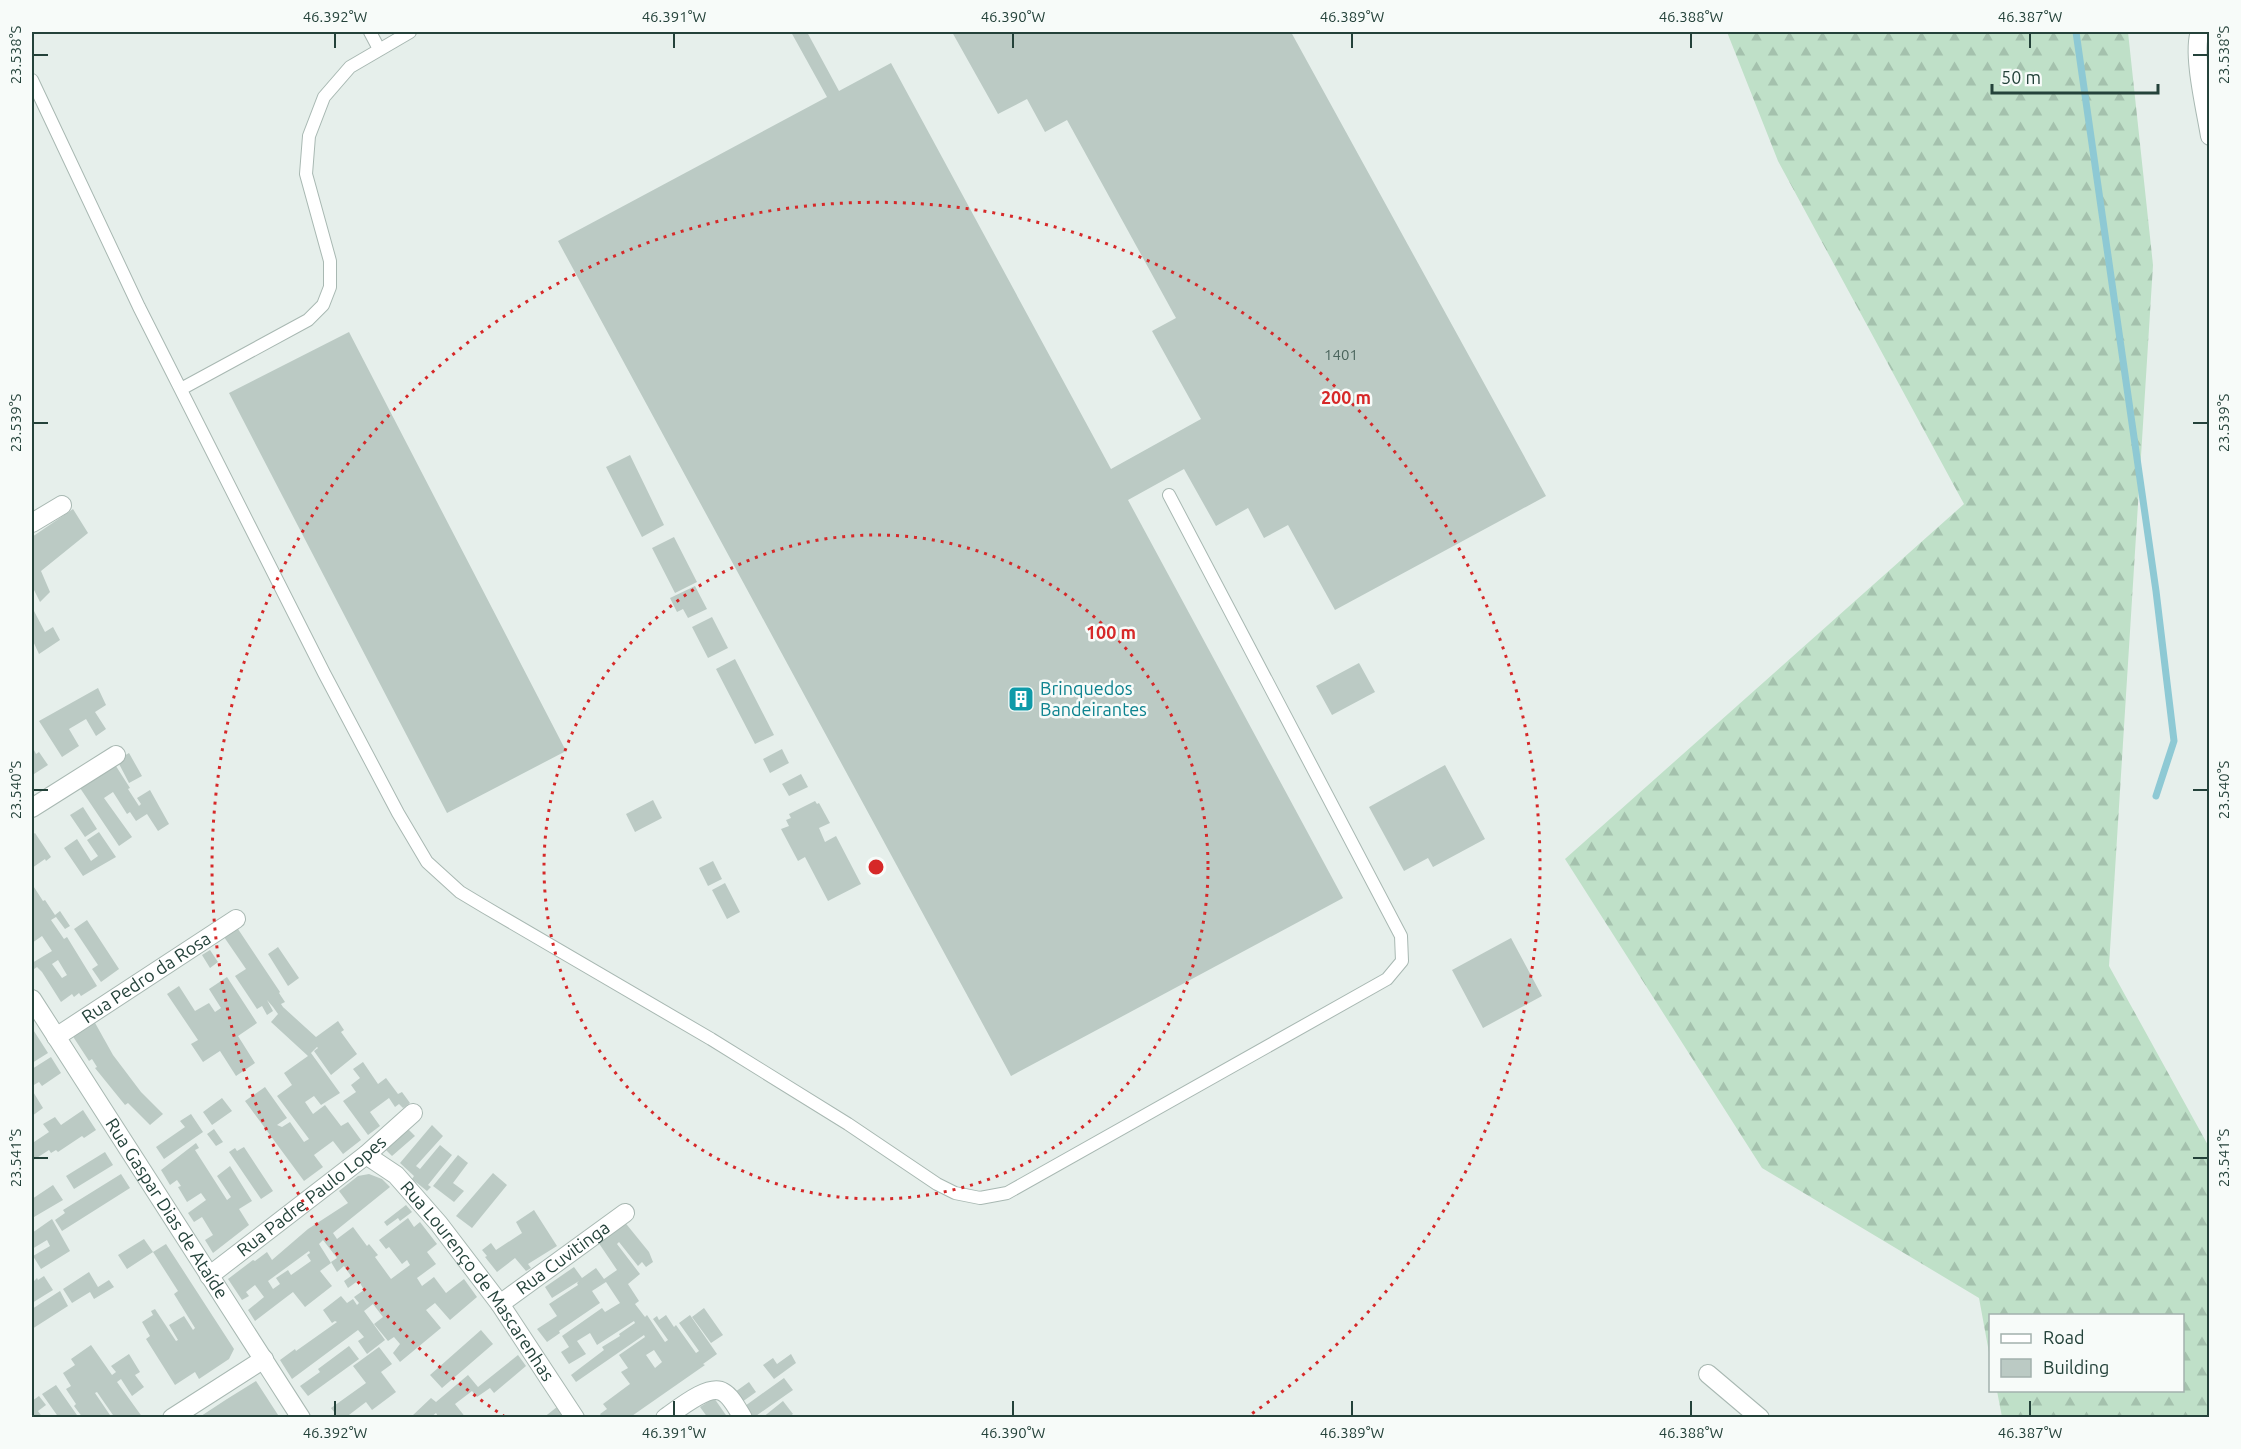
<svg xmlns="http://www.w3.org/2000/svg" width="2241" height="1449" font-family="Ubuntu,sans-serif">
<defs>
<pattern id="forest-firs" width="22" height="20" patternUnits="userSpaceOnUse" patternTransform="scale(1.5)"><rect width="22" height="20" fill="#bfe0c8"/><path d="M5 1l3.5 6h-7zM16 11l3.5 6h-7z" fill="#a4c1ad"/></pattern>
</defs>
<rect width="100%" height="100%" fill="#e6efeb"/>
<path fill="url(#forest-firs)" d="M1727,32H2128L2153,265L2109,966L2209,1147V1417H2002L1997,1391L2182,1390V1316H1990V1358L1979,1298L1762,1168L1565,859L1964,504L1778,161Z"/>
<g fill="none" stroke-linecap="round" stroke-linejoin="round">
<path stroke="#8ec9d4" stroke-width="7" d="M2076,32L2156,591L2174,741L2156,796"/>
</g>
<path fill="#bbcac4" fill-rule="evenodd" d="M791,32H807L839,91L891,63L1111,469L1201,419L1152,331L1176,318L1067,120L1045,132L1027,99L998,114L952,32H1291L1546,496L1335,610L1288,525L1264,538L1248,508L1216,526L1184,469L1128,500L1343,898L1011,1076L558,241L827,97Z
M349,332L566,751L447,813L229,393Z
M630,455L664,525L642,537L606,467Z
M73,509L88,533L41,571L50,592L40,602L32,586V537Z
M674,537L697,582L675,593L652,548Z
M695,586L707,609L688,618L683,609L677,612L670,598Z
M34,611L45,632L53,627L60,640L39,654L32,639V613Z
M712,617L728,648L708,658L692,627Z
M735,659L774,735L755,744L716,669Z
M1359,663L1375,692L1332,715L1316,686Z
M98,688L106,705L95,712L106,729L96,736L86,719L69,729L79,746L62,757L39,721Z
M32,746L36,754L39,752L48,765L34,774L32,769Z
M782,749L789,763L770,773L763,759Z
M129,753L142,776L129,783L117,760Z
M114,763L130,788L128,789L139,806L141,804L137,798L150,790L169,824L158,831L147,814L136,821L130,812L127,814L113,792L104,798L132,837L119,846L78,785Z
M1445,765L1485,839L1433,867L1428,858L1404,871L1369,807Z
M801,774L808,787L789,796L782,784Z
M653,800L662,818L635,832L626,814Z
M815,801L817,804L819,803L830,823L819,828L825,842L836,836L861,884L828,901L805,857L798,861L781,829L789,826L786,820L791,818L789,814Z
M83,807L97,829L85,837L70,815Z
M99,832L116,857L83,876L64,848L77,839L91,861L98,856L87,840Z
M35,833L51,857L46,861L45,859L32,868V835Z
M713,861L722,879L708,886L699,868Z
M725,883L740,912L727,919L712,890Z
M32,884L43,901L45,900L55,915L60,911L70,926L65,929L56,917L51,920L64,939L67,937L97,986L81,996L79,993L74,997L72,994L61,1002L42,972L37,967L34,969L32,966V963L52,951L42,936L32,943ZM58,960L67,975L62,978L52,964Z
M87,920L119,969L101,982L92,969L98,965L74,929Z
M236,926L280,992L279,993L285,1002L281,1004L283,1007L316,1037L338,1021L344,1030L341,1032L357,1054L331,1075L314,1051L318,1048L317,1047L311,1053L340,1093L321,1105L314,1096L305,1102L313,1114L325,1105L341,1126L348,1122L361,1140L343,1154L333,1141L314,1155L323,1167L304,1181L245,1101L265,1087L287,1118L277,1125L282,1127L290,1122L304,1142L309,1139L277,1096L292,1085L284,1073L308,1056L271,1022L278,1014L273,1007L267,1000L273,1011L267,1015L262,1006L257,1009L235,976L246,969L224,937Z
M1511,938L1542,996L1483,1028L1452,970Z
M278,947L299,978L288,986L268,954Z
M210,950L218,962L210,968L202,955Z
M227,977L257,1023L238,1036L255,1063L236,1076L220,1051L203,1062L191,1044L198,1040L167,994L179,986L195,1011L209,1003L215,1012L221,1008L209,989Z
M94,1021L113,1055L141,1092L163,1114L150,1125L128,1103L125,1105L95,1068L97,1067L92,1059L89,1061L72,1035Z
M32,1028L48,1053L32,1063Z
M51,1057L61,1073L42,1086L39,1082L32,1086V1069Z
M363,1062L378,1084L386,1078L398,1094L402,1092L410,1103L403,1108L399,1104L395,1107L389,1098L370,1112L380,1126L368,1135L343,1101L356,1092L351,1085L360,1078L353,1069Z
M32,1090L43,1108L32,1116Z
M222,1098L232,1111L212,1125L203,1112Z
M83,1110L96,1130L84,1138L82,1136L58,1152L56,1150L51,1153L49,1150L32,1161V1138L34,1142L49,1132L43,1124L55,1117L61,1125Z
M191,1114L203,1132L164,1159L156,1147L185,1127L180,1121Z
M432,1125L443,1136L416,1166L420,1169L440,1145L452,1155L428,1185L431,1187L427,1191L412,1179L414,1176L400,1163Z
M407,1128L415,1136L392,1156L385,1149Z
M214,1129L223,1142L216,1146L207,1134Z
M196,1143L199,1148L195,1150L227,1200L231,1197L217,1176L230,1166L252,1201L239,1209L249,1225L213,1253L205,1240L213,1235L202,1217L194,1222L188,1213L206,1200L201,1193L187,1202L178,1187L181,1186L177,1180L170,1185L161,1170Z
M244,1147L273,1191L261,1199L229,1152L235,1148L237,1151Z
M105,1152L113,1165L74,1189L66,1176Z
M458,1155L468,1163L453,1183L464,1191L454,1202L433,1186Z
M493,1173L507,1185L472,1228L456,1216Z
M121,1174L130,1188L62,1231L55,1220L65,1213L63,1210Z
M369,1174L382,1179L390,1187L333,1233L337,1239L353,1227L367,1246L369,1244L378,1255L375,1257L391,1279L410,1265L407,1260L402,1264L389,1247L386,1249L379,1240L408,1218L414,1227L420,1222L437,1244L427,1252L436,1264L417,1278L422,1286L434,1277L446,1293L464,1279L477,1297L450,1320L435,1303L426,1310L441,1328L400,1362L393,1353L400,1344L394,1337L388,1341L374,1324L383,1317L373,1304L364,1311L385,1340L367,1354L358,1341L364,1337L358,1330L292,1379L280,1360L295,1349L296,1351L337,1322L335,1321L332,1323L323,1310L341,1296L347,1303L353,1299L357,1305L359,1303L354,1297L364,1290L360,1283L359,1280L348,1288L344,1281L351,1276L344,1266L337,1272L331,1262L337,1258L323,1240L319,1244L331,1263L320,1271L332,1286L305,1307L293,1292L255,1321L248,1310L264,1297L255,1285L246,1292L249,1296L242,1300L228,1279L253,1260L255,1261L267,1252L272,1260L308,1229L348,1203L339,1191L358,1176ZM309,1251L310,1253L307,1255L311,1261L291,1275L288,1270L276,1278L280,1284L273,1289L268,1281Z
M53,1185L63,1200L34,1217L32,1213V1199Z
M406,1205L412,1212L400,1221L398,1218L387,1226L384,1222Z
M534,1210L557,1246L528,1264L531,1268L526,1271L515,1258L497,1272L485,1257L487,1256L482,1250L491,1243L496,1250L522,1233L516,1222Z
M52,1219L70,1251L41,1269L33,1256L50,1246L47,1240L32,1249V1233Z
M623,1220L649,1252L653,1262L646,1267L642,1262L638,1266L619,1242L617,1244L640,1274L628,1284L639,1301L635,1304L645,1317L647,1315L665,1342L668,1340L653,1319L657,1316L659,1320L666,1315L674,1327L676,1325L696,1353L699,1351L679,1323L690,1315L717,1354L703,1364L705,1365L629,1418H603L600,1414L607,1409L603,1404L630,1384L621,1372L628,1368L619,1355L645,1337L644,1335L576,1382L571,1375L604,1350L602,1347L620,1336L619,1334L635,1323L634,1321L597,1345L590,1333L577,1341L586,1354L569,1364L561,1352L569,1347L562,1336L602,1308L605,1312L620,1303L606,1282L592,1291L600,1303L559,1331L560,1333L547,1342L537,1329L557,1316L549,1304L578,1285L577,1283L579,1281L552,1298L545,1287L574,1267L582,1278L596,1268L604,1279L617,1270L598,1242ZM654,1350L662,1362L655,1368L646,1355Z
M144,1239L153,1252L127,1269L118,1255Z
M166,1244L234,1349L229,1359L199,1379L195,1372L175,1385L146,1339L150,1336L142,1322L153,1315L151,1311L155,1309L176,1341L178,1340L169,1325L184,1316L193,1330L195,1328L174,1294L178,1291L153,1252Z
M89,1272L98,1287L109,1280L114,1287L94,1299L90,1292L72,1303L63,1289Z
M44,1276L53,1290L32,1303V1283L37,1278L38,1280Z
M60,1291L68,1306L32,1329V1309Z
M704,1308L723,1335L711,1343L692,1317Z
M481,1330L493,1344L442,1388L430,1375Z
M91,1345L112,1375L116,1372L111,1366L129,1354L140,1372L135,1375L144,1387L132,1396L121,1379L117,1382L143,1418H115L97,1392L95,1393L112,1418H83L74,1406L76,1404L66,1389L71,1386L63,1373L75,1365L71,1359Z
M349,1346L359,1359L308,1396L300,1386L320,1372L318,1369Z
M379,1347L392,1364L381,1372L396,1392L372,1410L366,1402L345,1418L340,1415L338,1417L331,1408L366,1383L353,1366Z
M791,1354L796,1363L774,1379L763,1365L773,1358L777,1364Z
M518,1355L526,1366L494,1393L490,1388L477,1397L472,1391L455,1404L466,1418H439L436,1413L430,1418L412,1416L431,1398L436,1402L468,1375L478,1387Z
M784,1378L793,1390L753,1418L745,1406Z
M256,1381L280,1418H198L227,1399Z
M749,1382L756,1392L742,1402L735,1392Z
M56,1385L79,1418H59L42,1394Z
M39,1396L46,1405L38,1411L43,1418H32V1401Z
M714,1398L728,1418H708L700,1407Z
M783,1401L793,1414L788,1418H762Z
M557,1407L564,1418H543Z"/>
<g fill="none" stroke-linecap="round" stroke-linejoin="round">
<g stroke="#a8b8b2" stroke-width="14">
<path id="service" d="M370,32L379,49
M32,80L139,307L324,673L398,813L427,862L460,892L485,907L711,1039L848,1124L937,1184L955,1193L980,1198L1007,1193L1387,979L1402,961L1401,936L1169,495
M181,389L308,320L323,305L330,287V261L306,174L309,136L324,97L350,67L410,32"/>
</g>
<g stroke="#a8b8b2" stroke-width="20">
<g id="minor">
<path d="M2200,32C2192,53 2206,111 2210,136"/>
<path d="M32,523L62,505"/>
<path d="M32,808L116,755"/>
<path id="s1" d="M32,999L301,1418"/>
<path id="s2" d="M56,1037L236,919"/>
<path id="s3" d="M366,1155L396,1175L439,1224L500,1304L575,1418"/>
<path id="s4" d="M209,1276L366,1155L413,1113"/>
<path id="s5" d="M500,1304L625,1213"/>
<path d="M1708,1374L1760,1418"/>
<path d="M172,1418L264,1359"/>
<path d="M665,1418C677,1410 709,1383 723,1392C731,1396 738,1410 743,1418"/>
</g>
</g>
<use href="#service" stroke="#fff" stroke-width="12"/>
<use href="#minor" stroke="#fff" stroke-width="18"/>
</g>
<path fill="none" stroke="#24423a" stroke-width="2" d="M335,33V48M674,33V48M1013,33V48M1352,33V48M1691,33V48M2030,33V48M33,55H48M2193,55H2208M33,423H48M2193,423H2208M33,790H48M2193,790H2208M33,1158H48M2193,1158H2208M335,1401V1416M674,1401V1416M1013,1401V1416M1352,1401V1416M1691,1401V1416M2030,1401V1416"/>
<g fill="none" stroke="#d62828" stroke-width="3" stroke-dasharray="3 6">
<circle cx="876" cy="867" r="332"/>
<path d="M505 1417A664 664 0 1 1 1247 1417"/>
</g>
<defs>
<g id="building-square" transform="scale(1.35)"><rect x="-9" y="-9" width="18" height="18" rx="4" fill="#0f9aa8" stroke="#f7fbf9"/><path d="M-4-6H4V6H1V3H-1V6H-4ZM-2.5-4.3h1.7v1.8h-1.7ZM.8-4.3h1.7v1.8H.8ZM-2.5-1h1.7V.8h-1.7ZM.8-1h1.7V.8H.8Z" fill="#fff"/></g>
</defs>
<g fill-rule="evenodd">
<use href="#building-square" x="1021" y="699"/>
</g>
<g text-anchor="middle" stroke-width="5" stroke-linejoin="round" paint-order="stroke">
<g font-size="15" fill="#4a645c">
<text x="1341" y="360">1401</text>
</g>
<g font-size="18" fill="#0d838f" stroke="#f7fbf9" text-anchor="start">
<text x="1040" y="695">Brinquedos<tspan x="1040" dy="21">Bandeirantes</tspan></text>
</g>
<g font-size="18" fill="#24423a" stroke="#f7fbf9">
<text dy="6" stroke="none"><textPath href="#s2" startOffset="108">Rua Pedro da Rosa</textPath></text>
<text dy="6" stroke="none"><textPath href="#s4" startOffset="130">Rua Padre Paulo Lopes</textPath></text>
<text dy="6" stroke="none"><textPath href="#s1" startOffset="249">Rua Gaspar Dias de Ataíde</textPath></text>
<text dy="6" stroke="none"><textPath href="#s5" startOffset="78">Rua Cuvitinga</textPath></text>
<text dy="6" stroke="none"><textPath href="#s3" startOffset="170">Rua Lourenço de Mascarenhas</textPath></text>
</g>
</g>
<circle cx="876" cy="867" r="9" fill="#d62828" stroke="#f7fbf9" stroke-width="3"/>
<g font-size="18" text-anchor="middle" font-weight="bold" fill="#d62828" stroke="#f7fbf9" stroke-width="5" stroke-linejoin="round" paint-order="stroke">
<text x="1346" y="404">200 m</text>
<text x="1111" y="639">100 m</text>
</g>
<rect width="2241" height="1449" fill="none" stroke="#f7fbf9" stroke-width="66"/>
<rect x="1989" y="1314" width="195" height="78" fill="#f7fbf9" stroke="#a3b1ad" stroke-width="1.5"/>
<rect x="2001" y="1334" width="30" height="9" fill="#ffffff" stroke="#a3b1ad" stroke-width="1.5"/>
<text x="2043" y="1344" font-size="18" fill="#24423a">Road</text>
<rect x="2001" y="1359" width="30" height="18" fill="#bbcac4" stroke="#a3b1ad" stroke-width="1.5"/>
<text x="2043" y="1374" font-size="18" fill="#24423a">Building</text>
<path d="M1992 84v9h166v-9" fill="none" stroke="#24423a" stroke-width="3"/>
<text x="2001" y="84" font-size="18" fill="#24423a" stroke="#f7fbf9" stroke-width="4.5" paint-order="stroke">50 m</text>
<rect x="33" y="33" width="2175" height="1383" fill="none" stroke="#24423a" stroke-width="2"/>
<g font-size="15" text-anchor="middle" fill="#24423a">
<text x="335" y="22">46.392°W</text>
<text x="674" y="22">46.391°W</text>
<text x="1013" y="22">46.390°W</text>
<text x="1352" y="22">46.389°W</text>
<text x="1691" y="22">46.388°W</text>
<text x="2030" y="22">46.387°W</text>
<text transform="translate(16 55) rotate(-90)" y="5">23.538°S</text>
<text transform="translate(2224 55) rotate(-90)" y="5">23.538°S</text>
<text transform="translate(16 423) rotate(-90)" y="5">23.539°S</text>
<text transform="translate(2224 423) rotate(-90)" y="5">23.539°S</text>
<text transform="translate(16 790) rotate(-90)" y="5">23.540°S</text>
<text transform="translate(2224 790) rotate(-90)" y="5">23.540°S</text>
<text transform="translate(16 1158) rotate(-90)" y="5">23.541°S</text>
<text transform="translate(2224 1158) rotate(-90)" y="5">23.541°S</text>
<text x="335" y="1438">46.392°W</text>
<text x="674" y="1438">46.391°W</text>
<text x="1013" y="1438">46.390°W</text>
<text x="1352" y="1438">46.389°W</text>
<text x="1691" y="1438">46.388°W</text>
<text x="2030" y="1438">46.387°W</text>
</g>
</svg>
